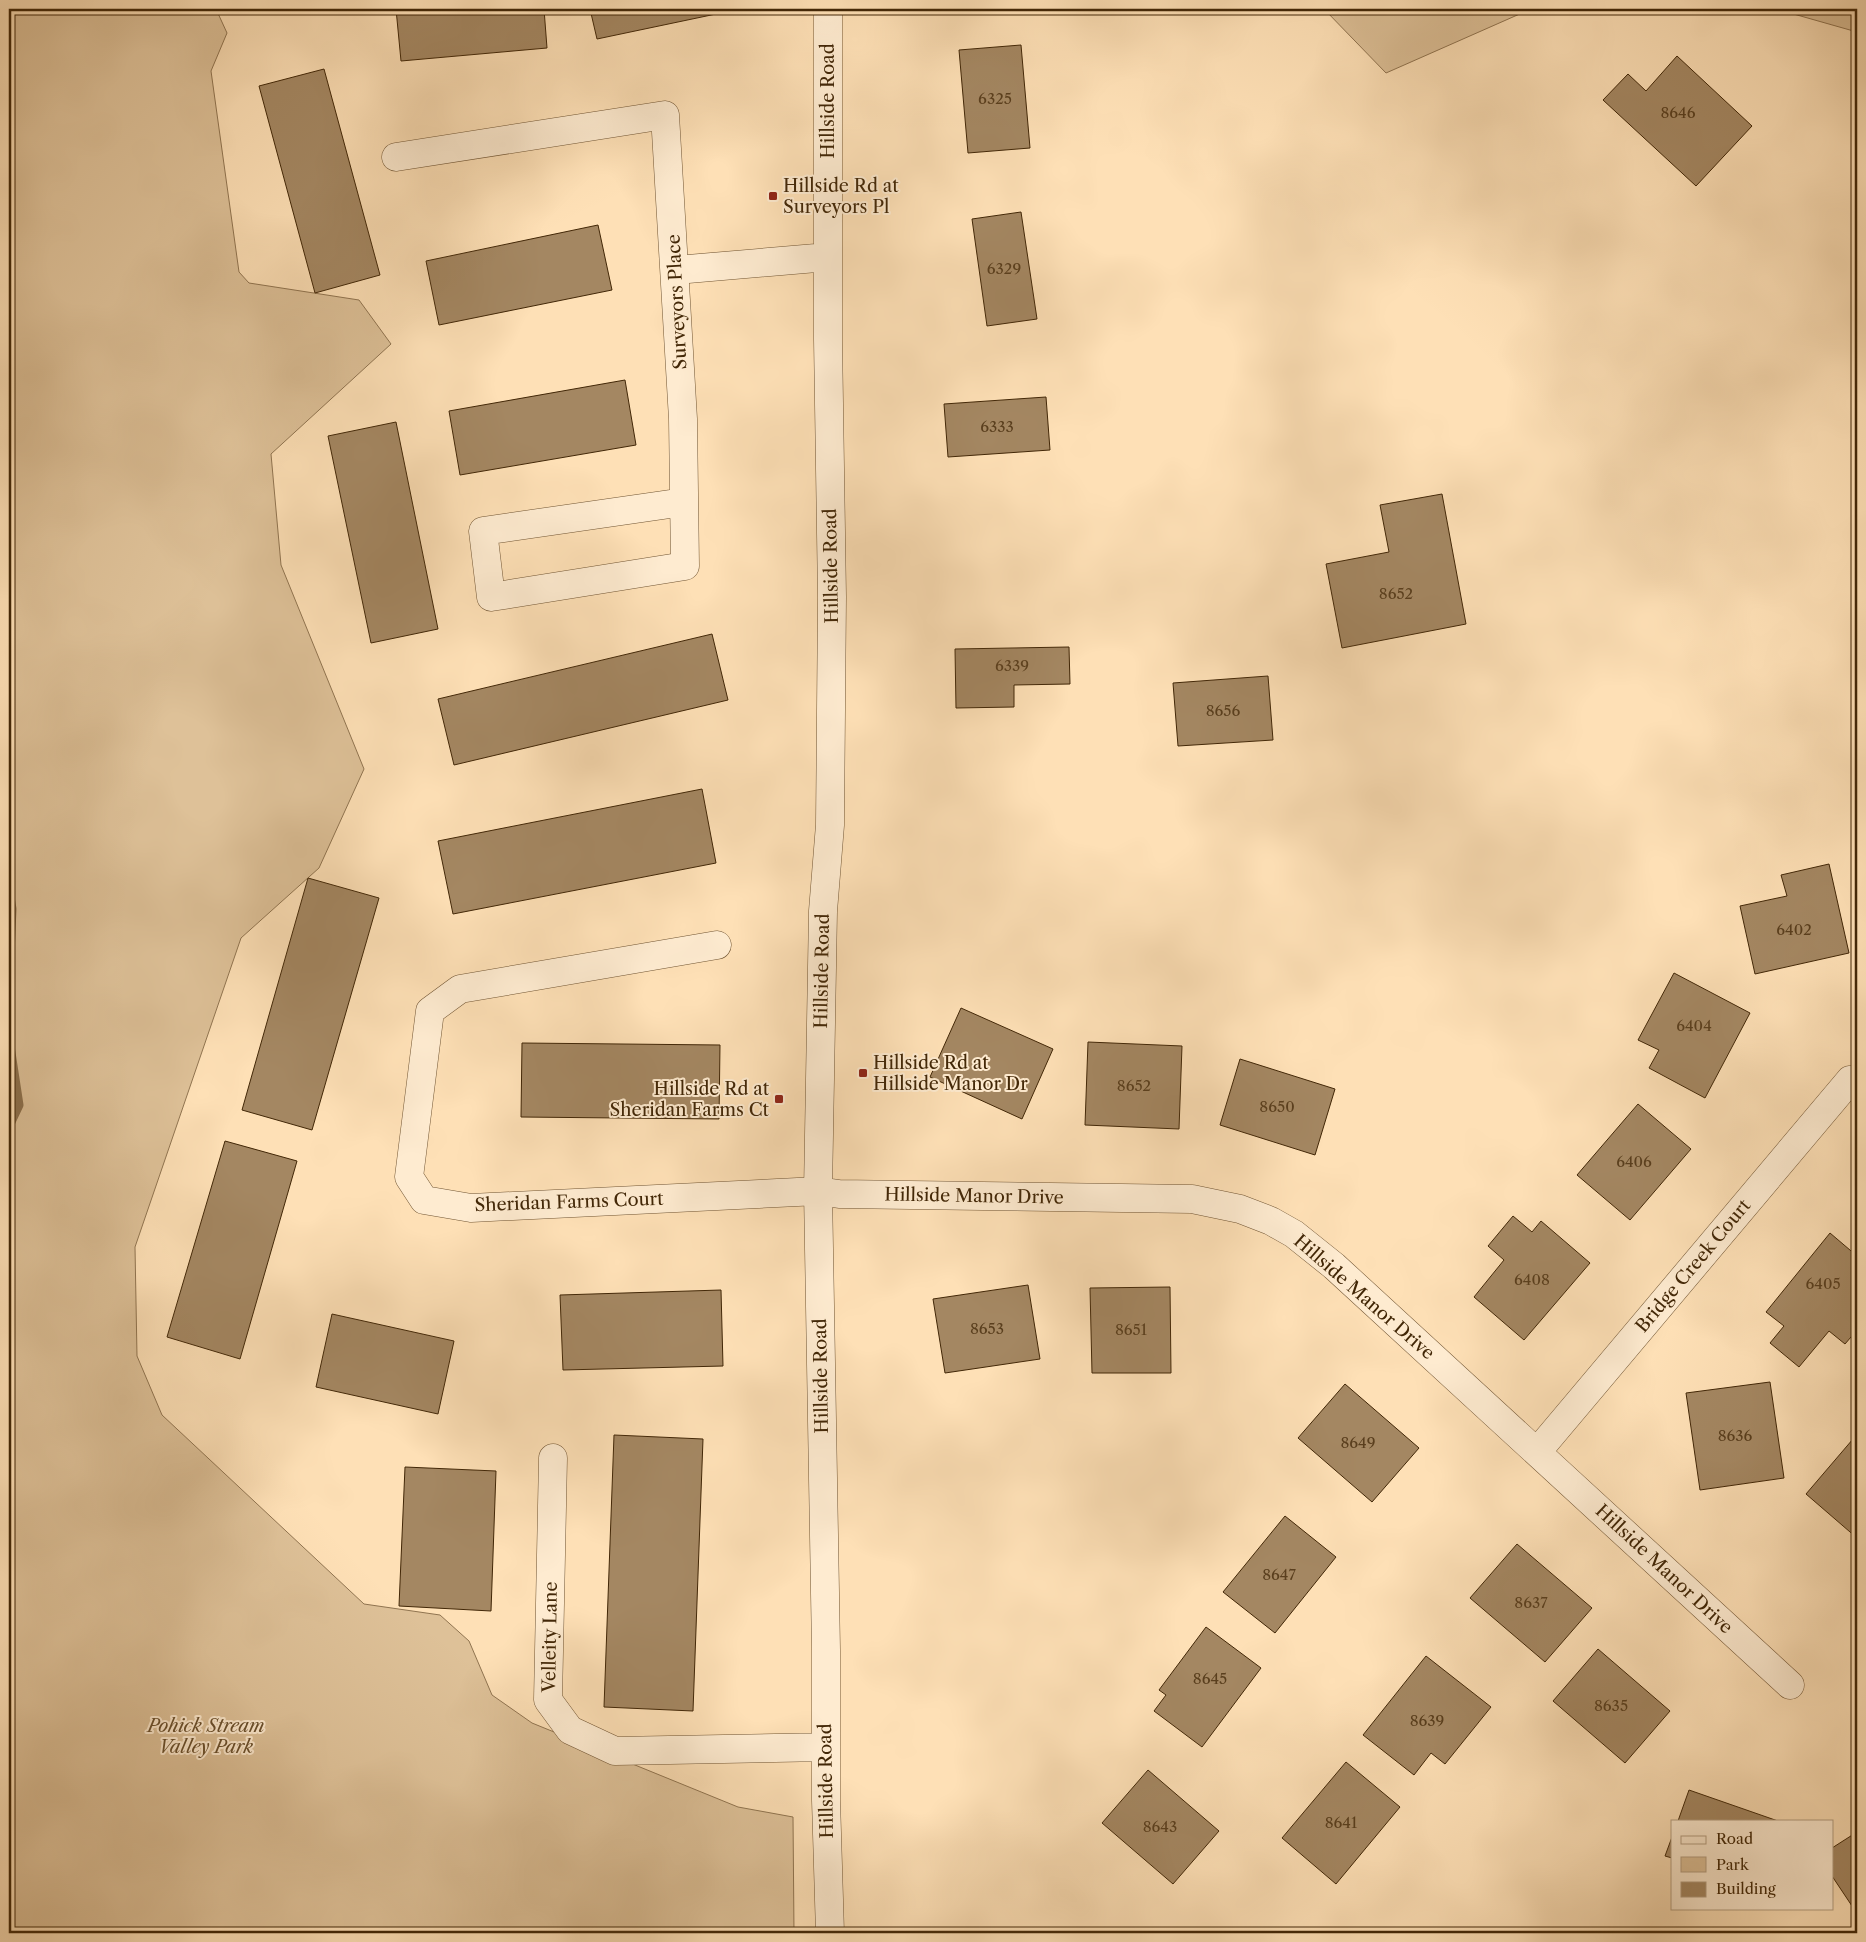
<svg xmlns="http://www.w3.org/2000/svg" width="1866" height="1942" font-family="'Libre Caslon Text',serif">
<rect width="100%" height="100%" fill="#fee0b6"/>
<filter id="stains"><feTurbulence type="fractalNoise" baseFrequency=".004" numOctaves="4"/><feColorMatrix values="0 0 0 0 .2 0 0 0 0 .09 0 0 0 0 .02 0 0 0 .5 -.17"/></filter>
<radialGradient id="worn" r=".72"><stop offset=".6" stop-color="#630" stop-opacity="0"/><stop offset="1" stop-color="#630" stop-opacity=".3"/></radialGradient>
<path fill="#dec198" stroke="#907450" d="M9,9H216L227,33L211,71L239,272L249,283L359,300L391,344L271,454L281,565L364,769L319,868L241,938L135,1247L137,1356L162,1415L364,1604L440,1615L469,1641L492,1695L532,1723L738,1807L793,1817L794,1933H9Z
M1324,9H1531L1386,73Z
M1772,9H1857V32L1783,11Z"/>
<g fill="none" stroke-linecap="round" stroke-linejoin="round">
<path stroke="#8c704c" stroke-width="11" d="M9,897L11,909L9,954
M9,1046L18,1105L9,1124"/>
</g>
<path fill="#a48762" stroke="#422707" d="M396,9H544L547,48L401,61Z
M590,9H735V10L597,39Z
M1021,45L1030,148L968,153L959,50Z
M1677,56L1752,126L1696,186L1603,100L1628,74L1646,91Z
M324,69L380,275L315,293L259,86Z
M1021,212L1037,319L987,326L972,219Z
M598,225L612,290L439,325L426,261Z
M625,380L636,445L460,475L449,411Z
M1046,397L1050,450L948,457L944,404Z
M396,422L438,629L371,643L328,436Z
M1442,494L1466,624L1342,648L1326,564L1389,552L1380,505Z
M712,634L728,700L454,765L438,699Z
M1069,647L1070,684L1014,685V707L956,708L955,649Z
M1268,676L1273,740L1178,746L1173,683Z
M702,789L716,863L453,914L438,841Z
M1829,864L1849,953L1755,974L1740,906L1787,896L1781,875Z
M308,878L379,898L312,1130L242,1110Z
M1674,973L1750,1013L1705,1098L1649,1068L1659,1050L1638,1040Z
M961,1008L1053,1049L1022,1119L930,1077Z
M1088,1042L1182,1046L1179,1129L1085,1125Z
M522,1043L720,1045L719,1119L521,1117Z
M1240,1059L1335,1089L1315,1155L1220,1125Z
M1638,1104L1691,1149L1630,1220L1577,1175Z
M225,1141L297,1161L240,1359L167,1337Z
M1513,1216L1532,1232L1541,1221L1590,1263L1524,1340L1474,1297L1504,1260L1488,1246Z
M1830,1233L1857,1256V1330L1845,1344L1829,1331L1799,1367L1770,1343L1784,1326L1766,1312Z
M1028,1285L1040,1359L945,1373L933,1299Z
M1170,1287L1171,1373H1092L1090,1288Z
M721,1290L723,1366L563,1370L560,1295Z
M332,1314L454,1341L438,1414L316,1387Z
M1770,1382L1784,1478L1700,1490L1686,1393Z
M1345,1384L1419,1448L1372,1502L1298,1438Z
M614,1435L703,1439L693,1711L604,1707Z
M1853,1439L1857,1443V1538L1806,1494Z
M405,1467L496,1471L491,1611L399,1606Z
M1285,1516L1336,1557L1275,1633L1223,1592Z
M1517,1544L1592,1608L1545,1662L1470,1598Z
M1206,1627L1261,1668L1202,1747L1154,1711L1166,1695L1159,1690Z
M1598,1649L1670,1711L1625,1763L1553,1701Z
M1426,1656L1491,1707L1445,1764L1431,1753L1414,1775L1363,1735Z
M1346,1762L1400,1807L1336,1884L1282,1838Z
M1148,1770L1219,1831L1173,1884L1102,1823Z
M1689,1790L1778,1821H1678Z
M1857,1832V1911L1856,1912L1832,1876V1848Z
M1672,1837V1858L1665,1856Z"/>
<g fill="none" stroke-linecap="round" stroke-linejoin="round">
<g stroke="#715533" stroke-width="29">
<path id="minor" d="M828,9V339L832,597L830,825L823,911L818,1191L826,1650V1800L830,1933
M396,157L665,115L683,419L685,566L491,597L483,531L684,502
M676,270L828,257
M717,945L460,989L430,1011L409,1177L424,1200L471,1208L818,1191L839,1194L1192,1199L1240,1209L1271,1221L1294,1234L1334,1266L1790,1685
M1537,1452L1850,1080
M553,1458L548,1700L570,1730L615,1751L826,1747"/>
</g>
<use href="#minor" stroke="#feebd0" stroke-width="28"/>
</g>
<g fill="#8f2418" stroke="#feebd0" stroke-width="2">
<rect x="768" y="191" width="10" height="10" rx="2.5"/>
<rect x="858" y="1068" width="10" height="10" rx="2.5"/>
<rect x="774" y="1094" width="10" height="10" rx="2.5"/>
</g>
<g text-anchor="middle" stroke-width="4" stroke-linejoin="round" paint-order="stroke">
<g font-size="15" fill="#5a3f1e">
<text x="995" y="104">6325</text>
<text x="1678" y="118">8646</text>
<text x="1004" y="274">6329</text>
<text x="997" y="432">6333</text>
<text x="1396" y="599">8652</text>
<text x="1012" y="671">6339</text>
<text x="1223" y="716">8656</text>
<text x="1794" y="935">6402</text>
<text x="1694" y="1031">6404</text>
<text x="1134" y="1091">8652</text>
<text x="1277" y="1112">8650</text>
<text x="1634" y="1167">6406</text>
<text x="1532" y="1285">6408</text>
<text x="1823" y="1289">6405</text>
<text x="987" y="1334">8653</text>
<text x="1131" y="1335">8651</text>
<text x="1735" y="1441">8636</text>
<text x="1358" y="1448">8649</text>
<text x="1279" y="1580">8647</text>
<text x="1531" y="1608">8637</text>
<text x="1210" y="1684">8645</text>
<text x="1611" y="1711">8635</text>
<text x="1427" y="1726">8639</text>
<text x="1341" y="1828">8641</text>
<text x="1160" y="1832">8643</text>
</g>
<g font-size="18" fill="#422707" stroke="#feebd0">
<text transform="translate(828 101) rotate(-90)" y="6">Hillside Road</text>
<text transform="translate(677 302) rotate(-93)" y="6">Surveyors Place</text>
<text transform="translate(831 566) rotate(-91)" y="6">Hillside Road</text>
<text transform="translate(822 971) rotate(-89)" y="6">Hillside Road</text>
<text transform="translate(974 1196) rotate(1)" y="6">Hillside Manor Drive</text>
<text transform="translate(569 1202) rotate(-2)" y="6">Sheridan Farms Court</text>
<text transform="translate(1693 1266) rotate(-50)" y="6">Bridge Creek Court</text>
<text transform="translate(1364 1297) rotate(41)" y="6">Hillside Manor Drive</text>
<text transform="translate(821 1376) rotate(-91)" y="6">Hillside Road</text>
<text transform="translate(1664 1569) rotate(43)" y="6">Hillside Manor Drive</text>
<text transform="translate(550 1637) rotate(-89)" y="6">Velleity Lane</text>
<text transform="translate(826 1781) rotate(-91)" y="6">Hillside Road</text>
</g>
<g font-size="18" fill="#422707" stroke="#feebd0" text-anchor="start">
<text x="783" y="192">Hillside Rd at<tspan x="783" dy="21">Surveyors Pl</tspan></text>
<text x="873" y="1069">Hillside Rd at<tspan x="873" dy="21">Hillside Manor Dr</tspan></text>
<text x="769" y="1095" text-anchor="end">Hillside Rd at<tspan x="769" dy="21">Sheridan Farms Ct</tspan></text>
</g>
<g font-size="18" font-style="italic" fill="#694e2b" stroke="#feebd0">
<text x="206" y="1732">Pohick Stream<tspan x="206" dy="21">Valley Park</tspan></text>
</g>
</g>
<rect width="1866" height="1942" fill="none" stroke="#fee0b6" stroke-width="30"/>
<rect x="10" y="10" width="1846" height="1922" fill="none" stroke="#422707" stroke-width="2.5"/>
<rect x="15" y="15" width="1836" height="1912" fill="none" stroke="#422707"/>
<rect x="1671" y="1820" width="162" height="90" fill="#feebd0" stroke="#b39d80"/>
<rect x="1681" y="1836" width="25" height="8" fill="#feebd0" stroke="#b39d80"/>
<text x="1716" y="1844" font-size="15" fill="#422707">Road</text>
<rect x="1681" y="1857" width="25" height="15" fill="#dec198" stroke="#b39d80"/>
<text x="1716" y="1870" font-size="15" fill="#422707">Park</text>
<rect x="1681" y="1882" width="25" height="15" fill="#a48762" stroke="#b39d80"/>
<text x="1716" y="1894" font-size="15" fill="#422707">Building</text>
<rect width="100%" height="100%" filter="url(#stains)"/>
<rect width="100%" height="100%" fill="url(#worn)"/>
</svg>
